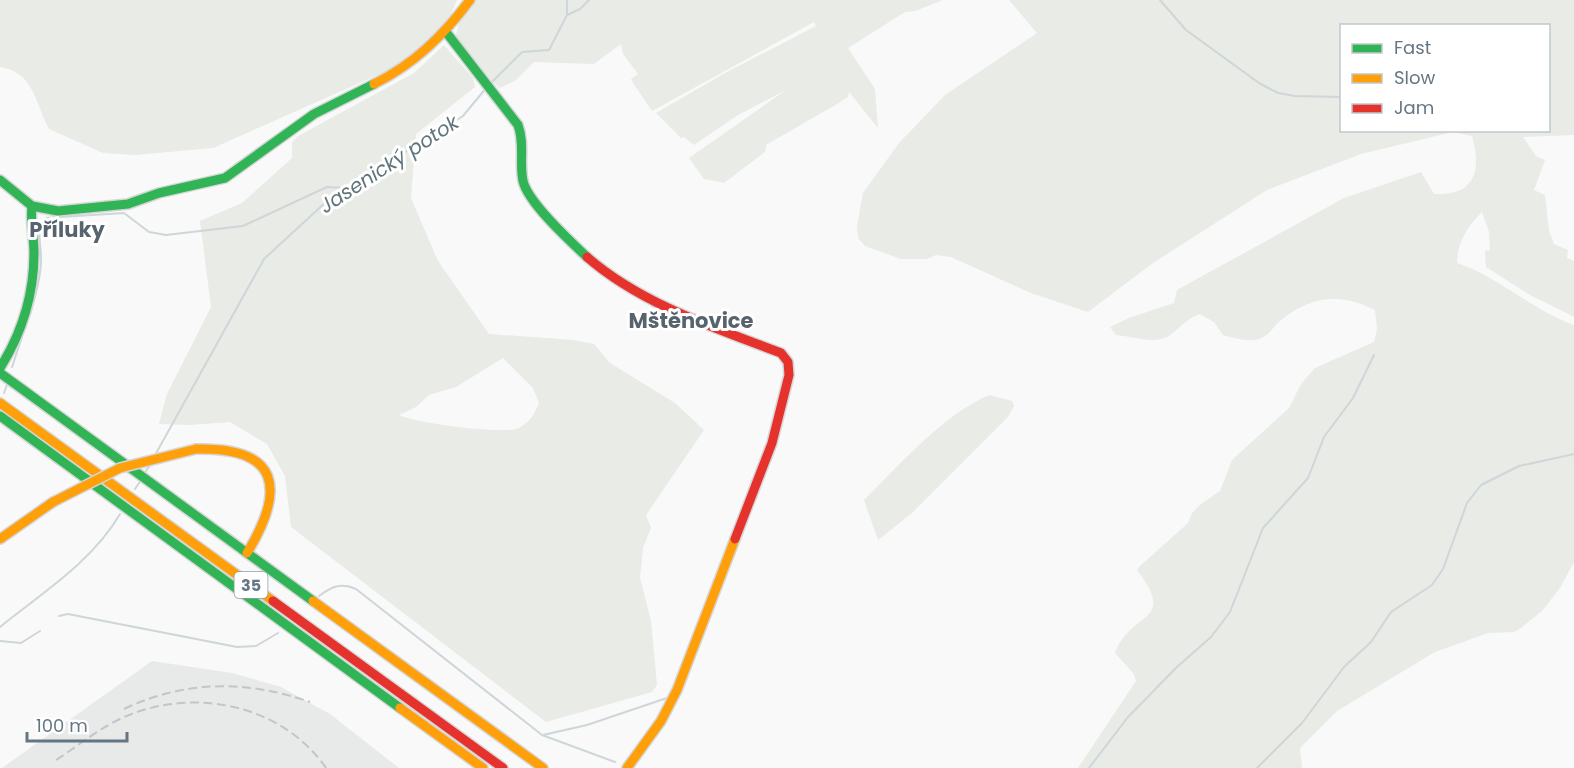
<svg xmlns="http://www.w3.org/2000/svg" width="1574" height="768" font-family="Poppins,sans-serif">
<rect width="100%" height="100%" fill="#f9f9f9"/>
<path fill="#e8e9e9" d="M152,661L232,673L281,687L330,714L399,768H2Z"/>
<path fill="#e8ebe6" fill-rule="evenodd" d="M0,0H457L451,14L434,34L398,66L213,148L135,155L103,153L49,129C35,103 34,72 0,67Z
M475,0H943L915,11L905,12L848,48L875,89L878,128L849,92L848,97L837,104L766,145L765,152L724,183L704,179L689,158L786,90L738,115L694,145L684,137L681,138L656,113L725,73L816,26L814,22L652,111L633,83L631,79L638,74L623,54L621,44L594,64L534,62L516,80L500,88C494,86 463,44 456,36L459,22Z
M1009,0H1574V135L1523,137L1536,156L1545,160L1534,190L1545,195L1549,231L1554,244L1568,250L1567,258L1574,261V317L1530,295L1486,267L1485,251L1490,250L1489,232L1482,212C1467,227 1458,241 1457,263C1499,277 1532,310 1574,325V562L1560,588L1542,611L1521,628L1514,632L1488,633L1435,652L1337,711L1300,748L1302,768H1078L1136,681L1134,674L1115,653C1131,610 1178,624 1137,570L1140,566L1188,523L1192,513L1201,504L1220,491L1232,460L1289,408L1301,384L1315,368L1374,342L1377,329L1375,310C1341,293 1311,295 1280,321C1272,328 1268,338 1255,340C1245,341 1233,338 1223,335L1214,322L1200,314C1187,318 1180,328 1169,336C1156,345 1130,336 1116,335L1110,327L1129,318L1174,303L1177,290L1344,198L1421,172L1434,194C1475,196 1482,171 1472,136L1453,132L1361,154L1267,190L1153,263L1088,312L1031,293L951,257L936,255L927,259H901L865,246L858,238L857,226L863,193L899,143L945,95L1037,33ZM1342,26H1548V130H1342Z
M444,45L473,78L475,87L416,134L411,198L438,261L489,334L574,340L594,344L610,363L675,403L704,430L646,515L651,528L643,548L640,578L651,621L657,685L652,692L546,722L291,527L285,476L267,444L230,422L189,425L159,424L167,394L211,307L200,221L242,203L292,158V142L298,136L414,73ZM503,358L533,388L539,403C534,415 530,422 519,428C504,435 415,423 399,415L416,407L429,395L456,387Z
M990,395L1012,401L1014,406L1008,417L912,513L878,540L864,500C898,466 946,412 990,395Z"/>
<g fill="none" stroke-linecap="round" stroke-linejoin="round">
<path stroke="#ced6d9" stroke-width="2" d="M1160,0L1186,30L1259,83L1278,93L1295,96L1342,97
M567,15L580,9L589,0
M491,83L522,52L549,50L567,15V0
M30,314C35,298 40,281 41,263C42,243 35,237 45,218L124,213L149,232L166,235L243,226L327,187L346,188
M12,367L22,337
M4,393L7,385
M154,457L264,259L327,201L463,116L487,87
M146,471L150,465
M135,489L141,480
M319,596C331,587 341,582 356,589L542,735L615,762
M59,616L68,614L237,647L256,646L278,633
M0,627C42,593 92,562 120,514
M0,641L21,643L40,631
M543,735L587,725L667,698
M1089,768L1128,717L1177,667L1211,637L1230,612L1263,528L1308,478L1324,437L1353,398L1374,355
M1257,768L1302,723L1344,667L1371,642L1391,612L1432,585L1443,569L1467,503L1481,485L1519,466L1574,454"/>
<g stroke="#d5d6d7" stroke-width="12">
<path id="fast" d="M446,32L518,125C525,144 519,162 523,181C528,203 571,242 587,257
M0,180L32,206L58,211L128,204L159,193L225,178L314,114L374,84
M0,368C22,333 34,294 34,253C34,237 30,222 32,206
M0,373L313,601
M0,416L400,708"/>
</g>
<g stroke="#d5d6d7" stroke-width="12">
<path id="slow" d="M374,84C414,64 443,36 470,0
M0,403L273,601
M196,449C280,447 286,489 247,553
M0,539L53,502
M313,601L543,768
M400,708L483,768
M627,768L661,721L677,690L735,539"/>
</g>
<g stroke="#d5d6d7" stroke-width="12">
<path id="jam" d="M587,257C641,304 715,328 781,353L788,362L789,375L772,443L735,539
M273,601L503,768"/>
</g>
<use href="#fast" stroke="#30b455" stroke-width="9"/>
<use href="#slow" stroke="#ff9f0a" stroke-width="9"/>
<use href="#jam" stroke="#e5322d" stroke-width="9"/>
<path stroke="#c3c5c6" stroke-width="2" stroke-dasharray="9 4.5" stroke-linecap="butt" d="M124,709C185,680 247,680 310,702
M56,760C78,746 98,729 122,718C192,686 282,704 326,768"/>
<g stroke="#d5d6d7" stroke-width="12" stroke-linecap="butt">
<path id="slow-bridge" d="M53,502L120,468L196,449"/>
</g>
<use href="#slow-bridge" stroke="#ff9f0a" stroke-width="9"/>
</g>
<g text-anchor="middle" stroke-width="6" stroke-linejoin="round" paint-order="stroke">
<rect fill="#fff" stroke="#939fa8" stroke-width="1.5" x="234.5" y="572" width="33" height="26" rx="4.5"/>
<g font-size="16" font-weight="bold" fill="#657683">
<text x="251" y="591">35</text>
</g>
<g font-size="20" font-style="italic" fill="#60757c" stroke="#fff">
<text transform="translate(389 164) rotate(-33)" y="7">Jasenický potok</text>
</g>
<g font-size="21" font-weight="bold" fill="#57646e" stroke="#fff">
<text x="67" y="237">Příluky</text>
<text x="691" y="328">Mštěnovice</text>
</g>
</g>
<rect x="1340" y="24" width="210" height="108" fill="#ffffff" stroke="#c1c8cd" stroke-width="1.5"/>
<rect x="1352" y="44" width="30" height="9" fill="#30b455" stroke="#c1c8cd" stroke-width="1.5"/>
<text x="1394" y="54" font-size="18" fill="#657683">Fast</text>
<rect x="1352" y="74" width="30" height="9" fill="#ff9f0a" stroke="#c1c8cd" stroke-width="1.5"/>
<text x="1394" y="84" font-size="18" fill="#657683">Slow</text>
<rect x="1352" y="104" width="30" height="9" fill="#e5322d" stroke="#c1c8cd" stroke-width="1.5"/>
<text x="1394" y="114" font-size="18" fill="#657683">Jam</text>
<path d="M27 732v9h100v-9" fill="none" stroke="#657683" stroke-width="3"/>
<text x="36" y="732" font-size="18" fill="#657683" stroke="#ffffff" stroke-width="4.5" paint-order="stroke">100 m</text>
</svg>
